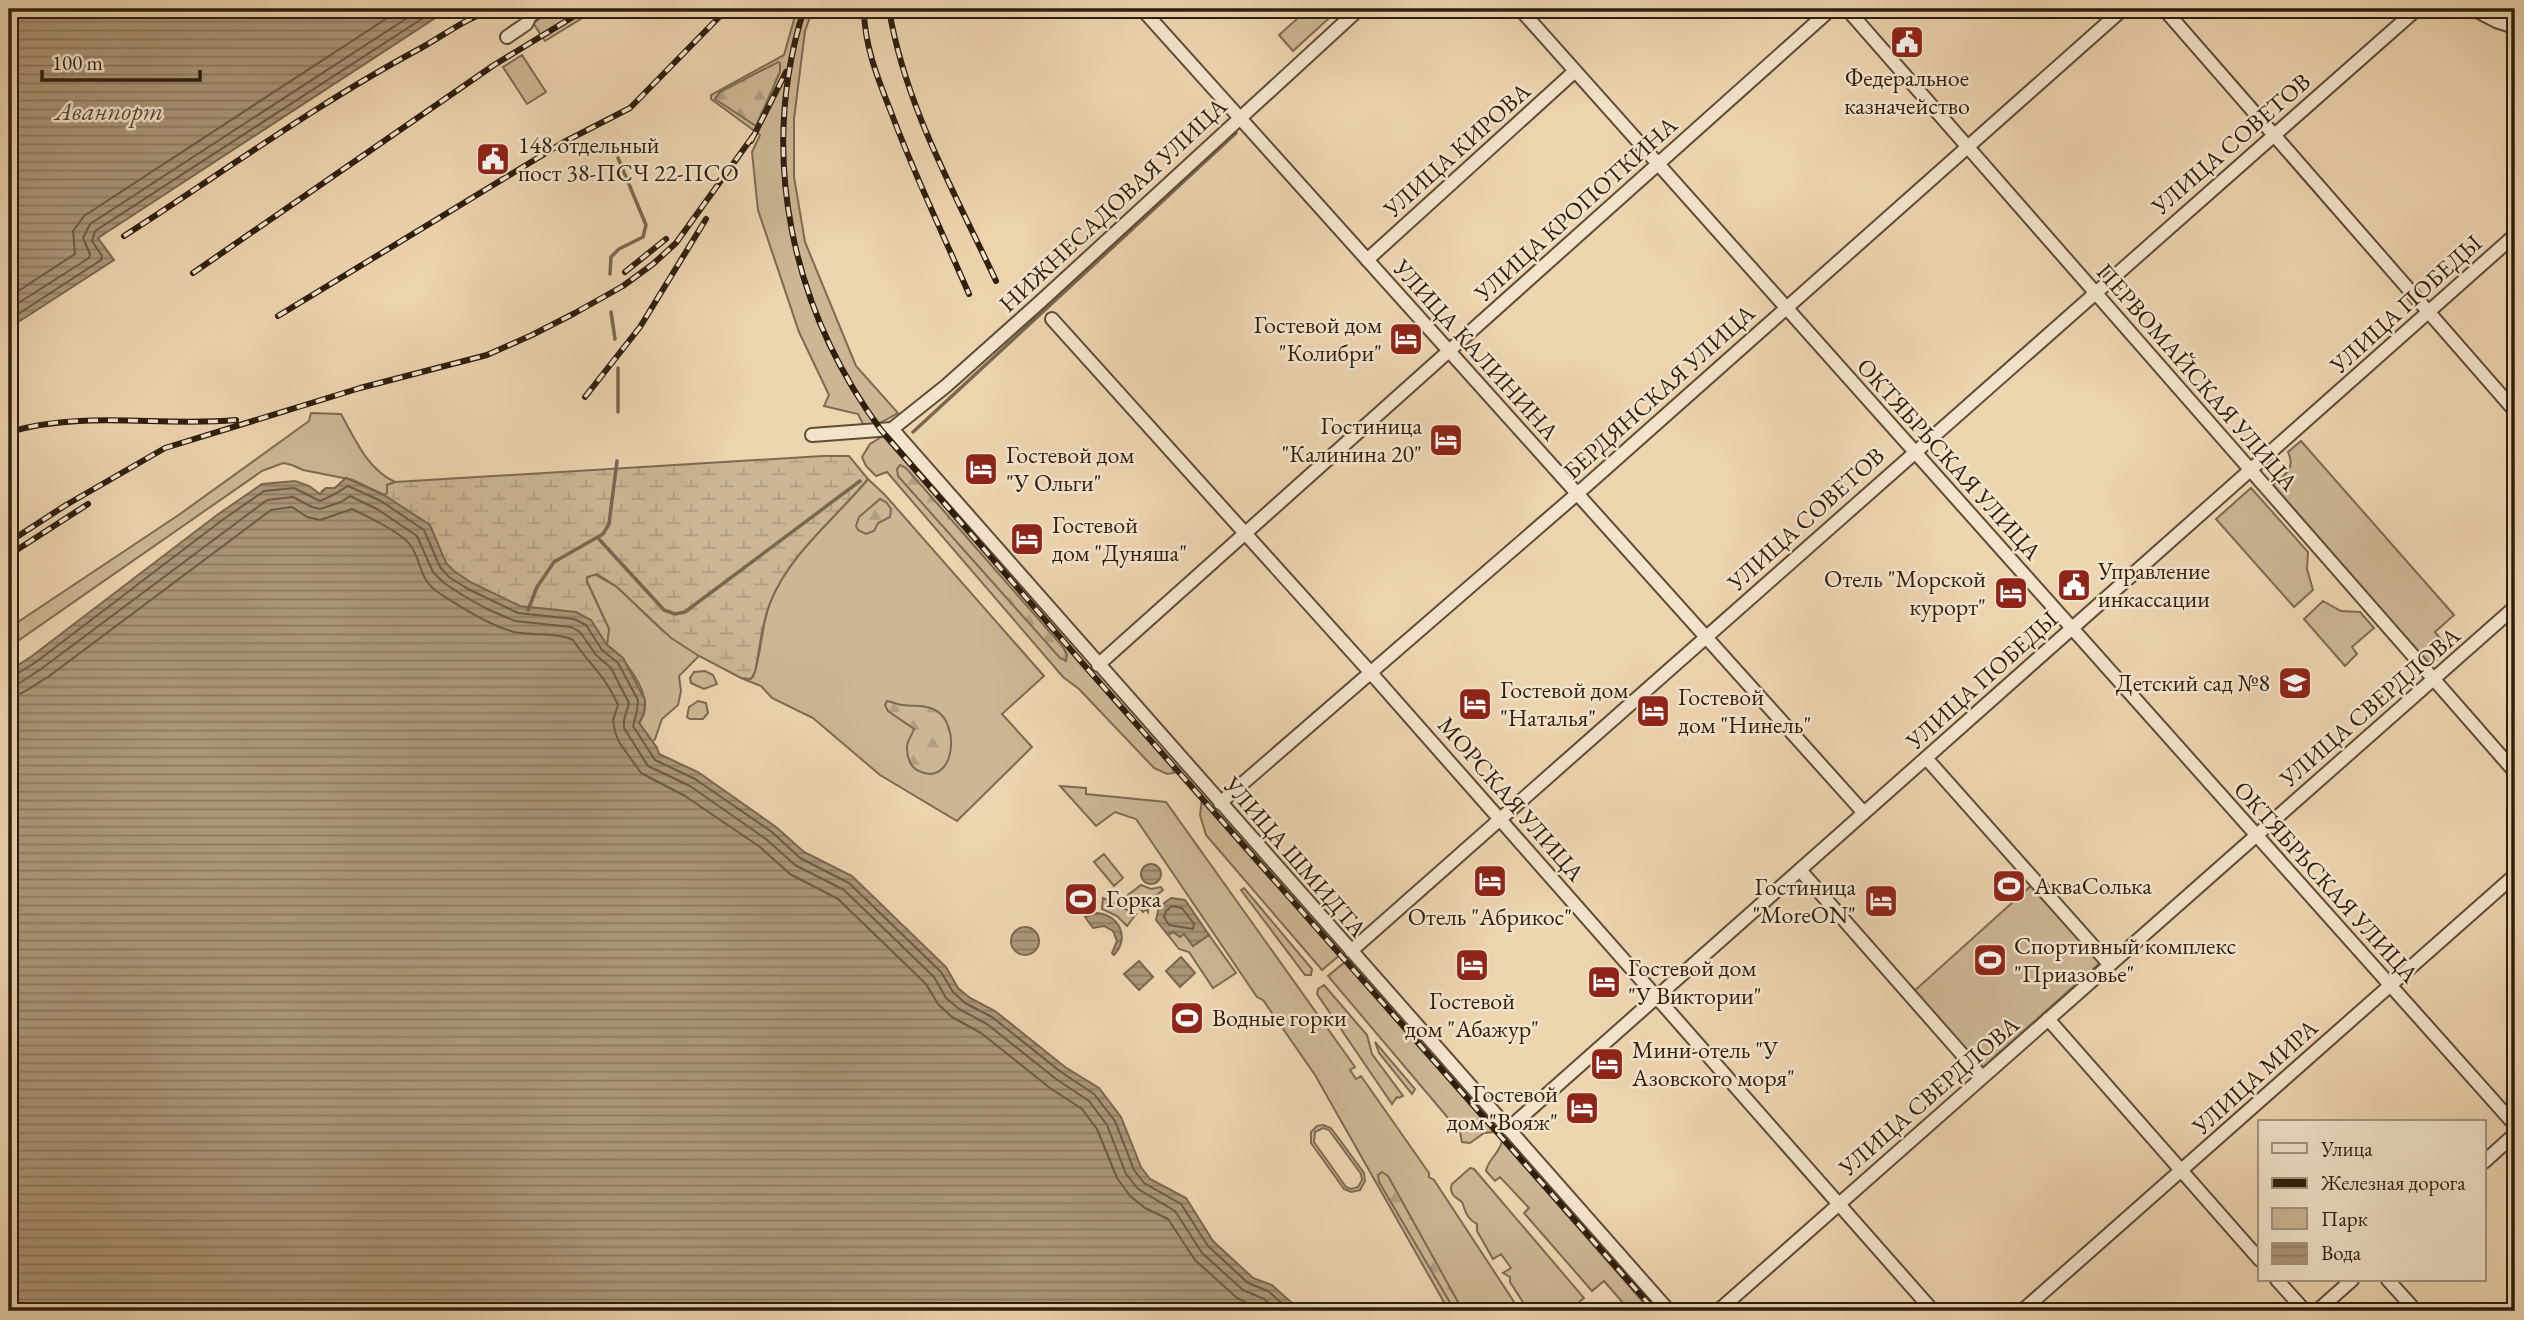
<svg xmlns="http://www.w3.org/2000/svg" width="2524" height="1320" font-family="'EB Garamond',serif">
<defs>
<pattern id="forest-firs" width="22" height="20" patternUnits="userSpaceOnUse" patternTransform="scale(1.75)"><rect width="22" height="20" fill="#cdb694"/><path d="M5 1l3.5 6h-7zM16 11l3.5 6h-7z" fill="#b09c7e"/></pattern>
<pattern id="wetland-marsh" width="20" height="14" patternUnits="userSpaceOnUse" patternTransform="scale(1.75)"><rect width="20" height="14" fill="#cdb694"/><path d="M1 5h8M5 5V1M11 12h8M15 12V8" fill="none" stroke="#b09c7e"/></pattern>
<pattern id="water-rules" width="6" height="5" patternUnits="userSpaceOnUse" patternTransform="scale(1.75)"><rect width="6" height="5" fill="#ac9779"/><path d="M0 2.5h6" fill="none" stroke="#8c7b62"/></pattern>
</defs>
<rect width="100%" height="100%" fill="#edd5b0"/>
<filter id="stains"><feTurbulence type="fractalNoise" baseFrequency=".00286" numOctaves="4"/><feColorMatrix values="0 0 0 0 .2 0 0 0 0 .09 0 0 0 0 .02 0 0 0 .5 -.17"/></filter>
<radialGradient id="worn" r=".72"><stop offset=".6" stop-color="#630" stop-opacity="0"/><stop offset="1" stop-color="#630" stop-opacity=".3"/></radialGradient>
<path fill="#cdb694" stroke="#7e6a51" stroke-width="2" fill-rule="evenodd" d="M555,9H597L545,41L533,23Z
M797,9H813L805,31L794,119V177L805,242L856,366L898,413L882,422L864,426L858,414L824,406L829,395L799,332L758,210L752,152L760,135L711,99V95L784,55Z
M1308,9H1339L1293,51L1279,35Z
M522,55L546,92L527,104L503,67Z
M311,413L341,414C355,439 367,469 395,482L387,485V493L384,495L353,480L303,470L292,465L283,463L262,471L9,647V628L180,514L309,421Z
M883,436L1172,766L1174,773L1167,774L1154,768L1079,689L1063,677L887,472L876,476L866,466L862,457L870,444Z
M2301,441L2454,615L2435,632L2449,649L2430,666L2273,485C2285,475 2296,468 2288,452Z
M868,479L885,495L1044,676L1002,714L1032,747L957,821L880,775L813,718L772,698L761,686L741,678L753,677C762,653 761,626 770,603C790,553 834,520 868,479Z
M2251,488L2308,552L2307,569L2313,590L2294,607L2216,519Z
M594,574L617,587L663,631L699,656L679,676L681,691L678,705L662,719L655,739L652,742L639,723L644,713L623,658L607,645L609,629L586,579Z
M2323,601L2341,611L2360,612L2374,628L2352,647L2357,654L2345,666L2304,619Z
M705,671L713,675L717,684L704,689L691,683L690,678L694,672Z
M698,701L706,703L708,713L703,719H690L687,717L689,707Z
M1060,786L1086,788V794L1166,802L1355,1067L1350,1070L1356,1079L1361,1076L1429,1173V1177L1434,1180L1520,1311H1449L1315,1075L1263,1000L1257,997L1136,819L1115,812L1096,826Z
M1202,799L1340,955L1322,970L1206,835L1200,815Z
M1225,816L1345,953L1343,955L1221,817Z
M1104,854L1123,878L1114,886L1094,862Z
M2033,884L2102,961L1981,1069L1913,992Z
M1141,885L1151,889L1161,887L1163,890L1149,901L1148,912L1146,909L1143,912L1128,895Z
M1244,888L1312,969L1311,975H1305L1241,890Z
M1103,898L1136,914L1127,926L1117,916L1102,909Z
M1173,932L1184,934L1193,946L1209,935L1236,973L1213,988L1189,952L1179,949L1168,935Z
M1347,956L1661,1311H1657L1345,957Z
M1345,962L1494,1132L1484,1133L1470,1143L1462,1142L1460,1132L1328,976Z
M1324,985L1367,1035L1372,1054L1403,1096L1399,1098L1397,1097L1392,1104L1317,994L1318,989Z
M1375,1042L1415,1089L1412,1094L1379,1053Z
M1323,1125L1331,1128L1364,1173L1365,1181L1360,1190L1351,1192L1344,1189L1311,1143V1132L1317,1126ZM1323,1128L1329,1130L1361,1174L1362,1180L1358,1187L1351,1189L1346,1187L1314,1142L1315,1132Z
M1502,1141L1651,1311H1630L1604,1281L1592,1291L1524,1213L1529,1208L1500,1177L1495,1181L1486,1171C1488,1159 1500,1153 1502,1141Z
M1470,1168L1474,1169L1584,1298L1568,1311L1528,1310L1510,1282V1277L1503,1273L1511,1268L1501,1254L1493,1259L1477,1231V1224C1466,1218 1466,1212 1462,1202C1456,1198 1448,1193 1452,1184Z"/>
<path fill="url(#forest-firs)" stroke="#7e6a51" stroke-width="2" d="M778,62L780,63V72L756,126L715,99L720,92Z
M900,465L906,468L1063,647L1067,655L1066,661L1060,658L898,476L897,469Z
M880,499L886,502L891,509L890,517L878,523L874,531L866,534L858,530L856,526L859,517Z
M887,701C893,702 898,705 903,705C914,707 924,704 935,710C962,724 954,788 919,771C911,768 907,758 907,749C906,741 912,736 914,729L888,711L885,705Z
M1382,1172L1388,1176L1463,1311H1455L1379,1182L1378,1175Z"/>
<path fill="url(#wetland-marsh)" stroke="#7e6a51" stroke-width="2" d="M823,456H849L868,479C834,520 790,553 770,603C761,625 760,649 755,672L751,679L741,678L699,656L671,638L617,587L597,574L587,577V582L609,629L607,645C623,657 651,691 644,713C643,717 641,720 639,723L657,748L322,491L326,488H335L346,478L384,495L387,493V485L395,482Z"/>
<path fill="url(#water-rules)" stroke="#7a674e" stroke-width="2" d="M9,9H449L98,238L114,260L9,328Z
M346,478L384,495L430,525L446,563L454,571L472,583L520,606L576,612L591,620L607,645L623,658L645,700L644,713L639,723L657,748L659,754L698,772L776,827L804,852L852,876L946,967L958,988L970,998L995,1011L1065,1067L1099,1088L1121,1117L1141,1167L1150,1179L1186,1198L1213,1241L1253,1278L1272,1285L1301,1311H9V671L32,656L217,515L262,484L295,481L309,486L320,494L326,488H335Z
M1141 874a10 10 0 1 1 20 0a10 10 0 1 1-20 0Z
M1071 899a10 10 0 1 1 20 0a10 10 0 1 1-20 0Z
M1171,898L1185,900L1209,935L1193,946L1184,934L1180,937L1173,932L1168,935L1156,920L1159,907Z
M1095,913C1118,913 1131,937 1114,955L1112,953L1117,941L1113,931L1104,926L1093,928L1085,917Z
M1011 941a14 14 0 1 1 28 0a14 14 0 1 1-28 0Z
M1181,957L1195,973L1180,987L1166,971Z
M1139,961L1153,977L1139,990L1124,974Z"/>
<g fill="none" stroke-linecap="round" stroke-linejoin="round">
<path stroke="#6d5a44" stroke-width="2" d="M9,297L75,254L73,231L84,216L401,9
M9,309L89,258L90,254L83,238L90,224L421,9
M9,320L101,260L102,256L92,241L95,231L437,9
M9,676L15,675L36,662L221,521L264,491L294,488L320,501C331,497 338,492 348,486L381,501L424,530L440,567L449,577L468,589L518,613L574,619L586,625L602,650L618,663L638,700L637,711L633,726L655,760L695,779L772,832L800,858L849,883L941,972L953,992L965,1003L992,1017L1061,1072L1094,1094L1115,1121L1134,1170L1144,1183L1181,1204L1208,1246L1248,1283L1268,1291L1291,1311
M9,685L18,684L41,669L267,500L293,497L312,507L320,509L341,502L350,496L377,509L417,536L433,572L444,583L464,596L487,609L515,621L571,627L580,632L596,655L611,668L629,703L624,720V728L648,766L690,786L766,839L795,865L844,890L934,977L946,998L959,1009L987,1024L1056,1079L1089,1101L1107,1125L1126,1174L1138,1189L1175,1211L1202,1253L1243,1290L1264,1299L1278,1311
M9,696L22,693L48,677L271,510L292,507L307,517L320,520L352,509C365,515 404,534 411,546C424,566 417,579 442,595C464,609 489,625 514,632C533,636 556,632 573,640C589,664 607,678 618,705L613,720L615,732L619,742L641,773L685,796L760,847L790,874L838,899L926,984L938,1004L952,1017L981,1033L1050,1088L1082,1109L1097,1129L1117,1178L1130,1196L1145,1208L1168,1219L1195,1260L1237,1298L1262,1311
M1172,906L1182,908L1194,924L1193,929L1169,925L1164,917L1166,911Z"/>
<path stroke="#7a674e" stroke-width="3.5" d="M610,274L611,257L619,249L643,237L646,225L618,158
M611,312L615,339
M618,412V368
M913,432L1236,133
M597,537L664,610L675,614L685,612L860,481
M528,610L537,587L554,562L603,534L609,524L617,461"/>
<g stroke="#5e4c36" stroke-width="16">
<path id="minor" d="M1142,9L1864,813
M1520,9L2515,1125
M1847,9L2515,772
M2164,9L2515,411
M2473,9L2496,21L2515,27
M507,37L526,24L530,16L540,9
M1367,260L1575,71
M1052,319L1371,673L1933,1311
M892,429L1669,1311
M892,429L946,386L1039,303L1359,9
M812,435L892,429
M1098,665L1831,9
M1926,758L2110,965
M1220,803L1586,486L2123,9
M1800,870L1982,1077
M1351,951L2417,9
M2048,1019L2260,1260
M1508,1129L2515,235
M2484,1162L2515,1134
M2277,1280L2305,1311
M2388,1280L2416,1311
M1718,1311L2515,607
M2022,1311L2515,875
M2317,1311L2352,1280"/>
</g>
<use href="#minor" stroke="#f3e4cc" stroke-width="12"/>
<g stroke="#2e1e0e" stroke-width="6">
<path id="rail" d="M804,9C758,155 791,308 881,430L1085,666L1655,1311
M864,9C864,45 878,79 891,112C914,174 943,234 969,294
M889,9C905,106 955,193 996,281
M751,141L786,72
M124,236C222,173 318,103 421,48C446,34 469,16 496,9
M625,272L666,239
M193,273L494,65L586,9
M278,316L564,142L630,108L727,9
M585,397L640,327L706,219
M9,432C84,410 160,427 236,420
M9,542L66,505L165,448L360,388L487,355L532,335L575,313L623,286L653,264L676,243L756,132
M9,555L88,504"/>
</g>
<use href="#rail" stroke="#f3e4cc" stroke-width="3.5" stroke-dasharray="10" stroke-linecap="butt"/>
</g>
<defs>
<g id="civic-square" transform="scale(1.75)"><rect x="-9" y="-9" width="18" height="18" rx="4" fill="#8f2418" stroke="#f3e4cc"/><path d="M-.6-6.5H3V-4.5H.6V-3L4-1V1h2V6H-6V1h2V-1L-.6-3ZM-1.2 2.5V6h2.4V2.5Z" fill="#fff"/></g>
<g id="hotel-square" transform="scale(1.75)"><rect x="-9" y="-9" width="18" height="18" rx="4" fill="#8f2418" stroke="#f3e4cc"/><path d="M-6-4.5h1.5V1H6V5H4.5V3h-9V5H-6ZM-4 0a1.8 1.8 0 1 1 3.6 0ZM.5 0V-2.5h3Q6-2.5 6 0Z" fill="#fff"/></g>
<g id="school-square" transform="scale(1.75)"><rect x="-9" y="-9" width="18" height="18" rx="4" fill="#8f2418" stroke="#f3e4cc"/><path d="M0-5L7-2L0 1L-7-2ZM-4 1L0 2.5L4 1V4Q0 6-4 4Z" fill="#fff"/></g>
<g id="stadium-square" transform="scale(1.75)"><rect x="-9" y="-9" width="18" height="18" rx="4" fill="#8f2418" stroke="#f3e4cc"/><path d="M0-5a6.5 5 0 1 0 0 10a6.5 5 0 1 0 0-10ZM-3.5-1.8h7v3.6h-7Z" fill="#fff"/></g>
</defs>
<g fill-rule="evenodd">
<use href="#civic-square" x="1907" y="42"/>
<use href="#civic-square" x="493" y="159"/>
<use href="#hotel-square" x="1406" y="339"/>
<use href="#hotel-square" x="1446" y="440"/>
<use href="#hotel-square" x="981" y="469"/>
<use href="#hotel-square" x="1027" y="539"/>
<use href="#civic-square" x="2074" y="585"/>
<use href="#hotel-square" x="2011" y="593"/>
<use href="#school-square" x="2295" y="683"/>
<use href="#hotel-square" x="1475" y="704"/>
<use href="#hotel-square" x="1653" y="711"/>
<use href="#hotel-square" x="1490" y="881"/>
<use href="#stadium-square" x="2009" y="886"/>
<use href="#stadium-square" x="1081" y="899"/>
<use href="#hotel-square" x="1881" y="901"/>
<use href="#stadium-square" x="1990" y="960"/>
<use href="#hotel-square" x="1472" y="965"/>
<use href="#hotel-square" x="1604" y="982"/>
<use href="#stadium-square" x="1187" y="1018"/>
<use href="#hotel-square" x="1607" y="1064"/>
<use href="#hotel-square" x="1582" y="1108"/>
</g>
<g text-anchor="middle" stroke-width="5" stroke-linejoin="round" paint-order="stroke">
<g font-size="24" fill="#2e1e0e" stroke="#f3e4cc" text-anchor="start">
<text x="1907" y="86" text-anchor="middle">Федеральное<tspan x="1907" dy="28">казначейство</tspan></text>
<text x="518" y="153">148 отдельный<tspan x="518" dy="28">пост 38-ПСЧ 22-ПСО</tspan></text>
<text x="1382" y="333" text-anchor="end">Гостевой дом<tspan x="1382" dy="28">"Колибри"</tspan></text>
<text x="1422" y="434" text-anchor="end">Гостиница<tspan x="1422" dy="28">"Калинина 20"</tspan></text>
<text x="1006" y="463">Гостевой дом<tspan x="1006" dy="28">"У Ольги"</tspan></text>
<text x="1052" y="533">Гостевой<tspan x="1052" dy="28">дом "Дуняша"</tspan></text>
<text x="2098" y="579">Управление<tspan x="2098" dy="28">инкассации</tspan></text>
<text x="1986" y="587" text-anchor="end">Отель "Морской<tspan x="1986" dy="28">курорт"</tspan></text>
<text x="2270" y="691" text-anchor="end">Детский сад №8</text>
<text x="1500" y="698">Гостевой дом<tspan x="1500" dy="28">"Наталья"</tspan></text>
<text x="1678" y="705">Гостевой<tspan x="1678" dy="28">дом "Нинель"</tspan></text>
<text x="2034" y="894">АкваСолька</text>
<text x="1856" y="895" text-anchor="end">Гостиница<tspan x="1856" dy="28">"MoreON"</tspan></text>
<text x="1106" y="907">Горка</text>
<text x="1490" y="925" text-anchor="middle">Отель "Абрикос"</text>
<text x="2014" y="954">Спортивный комплекс<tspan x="2014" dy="28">"Приазовье"</tspan></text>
<text x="1628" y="976">Гостевой дом<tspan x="1628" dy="28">"У Виктории"</tspan></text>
<text x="1472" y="1009" text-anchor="middle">Гостевой<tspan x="1472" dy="28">дом "Абажур"</tspan></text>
<text x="1212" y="1026">Водные горки</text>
<text x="1632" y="1058">Мини-отель "У<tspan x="1632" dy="28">Азовского моря"</tspan></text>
<text x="1558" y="1102" text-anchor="end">Гостевой<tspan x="1558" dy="28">дом "Вояж"</tspan></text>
</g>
<g font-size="24" fill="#2e1e0e" stroke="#f3e4cc">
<text transform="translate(2231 144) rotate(-41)" y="8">УЛИЦА СОВЕТОВ</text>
<text transform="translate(1457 150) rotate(-42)" y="8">УЛИЦА КИРОВА</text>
<text transform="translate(1113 205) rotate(-43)" y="8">НИЖНЕСАДОВАЯ УЛИЦА</text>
<text transform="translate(1576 209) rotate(-42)" y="8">УЛИЦА КРОПОТКИНА</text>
<text transform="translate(2406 304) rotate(-42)" y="8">УЛИЦА ПОБЕДЫ</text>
<text transform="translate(1476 350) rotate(48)" y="8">УЛИЦА КАЛИНИНА</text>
<text transform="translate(2197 377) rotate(49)" y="8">ПЕРВОМАЙСКАЯ УЛИЦА</text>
<text transform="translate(1659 392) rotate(-42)" y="8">БЕРДЯНСКАЯ УЛИЦА</text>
<text transform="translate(1949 459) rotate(48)" y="8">ОКТЯБРЬСКАЯ УЛИЦА</text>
<text transform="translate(1806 519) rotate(-42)" y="8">УЛИЦА СОВЕТОВ</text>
<text transform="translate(1982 680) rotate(-42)" y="8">УЛИЦА ПОБЕДЫ</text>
<text transform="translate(2370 707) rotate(-41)" y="8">УЛИЦА СВЕРДЛОВА</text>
<text transform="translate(1511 799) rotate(49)" y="8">МОРСКАЯ УЛИЦА</text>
<text transform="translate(1295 857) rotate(49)" y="8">УЛИЦА ШМИДТА</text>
<text transform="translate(2326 882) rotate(48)" y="8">ОКТЯБРЬСКАЯ УЛИЦА</text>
<text transform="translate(2255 1077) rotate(-42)" y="8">УЛИЦА МИРА</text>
<text transform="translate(1929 1096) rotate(-41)" y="8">УЛИЦА СВЕРДЛОВА</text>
</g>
<g font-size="26" font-style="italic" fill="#5a4833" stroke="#f3e4cc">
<text x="109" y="120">Аванпорт</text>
</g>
</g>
<rect width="2524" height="1320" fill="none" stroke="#edd5b0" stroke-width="35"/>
<rect x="10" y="10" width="2503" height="1299" fill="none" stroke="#2e1e0e" stroke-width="3.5"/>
<rect x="18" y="18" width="2489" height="1285" fill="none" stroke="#2e1e0e" stroke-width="2"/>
<rect x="2258" y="1120" width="228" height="161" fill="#f3e4cc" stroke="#a49580" stroke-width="2"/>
<rect x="2272" y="1143" width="35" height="10" fill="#f3e4cc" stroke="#a49580" stroke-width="2"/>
<text x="2321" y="1156" font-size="21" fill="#2e1e0e">Улица</text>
<rect x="2272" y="1178" width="35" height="10" fill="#2e1e0e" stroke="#a49580" stroke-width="2"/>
<text x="2321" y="1190" font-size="21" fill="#2e1e0e">Железная дорога</text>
<rect x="2272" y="1208" width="35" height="21" fill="#cdb694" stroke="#a49580" stroke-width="2"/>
<text x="2321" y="1226" font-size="21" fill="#2e1e0e">Парк</text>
<rect x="2272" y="1243" width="35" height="21" fill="url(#water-rules)" stroke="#a49580" stroke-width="2"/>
<text x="2321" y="1260" font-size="21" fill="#2e1e0e">Вода</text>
<path d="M42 70v10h158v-10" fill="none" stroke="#2e1e0e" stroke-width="3.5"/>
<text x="52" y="70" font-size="21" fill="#2e1e0e" stroke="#f3e4cc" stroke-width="5" paint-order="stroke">100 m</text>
<rect width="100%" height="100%" filter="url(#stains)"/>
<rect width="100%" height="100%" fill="url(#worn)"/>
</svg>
